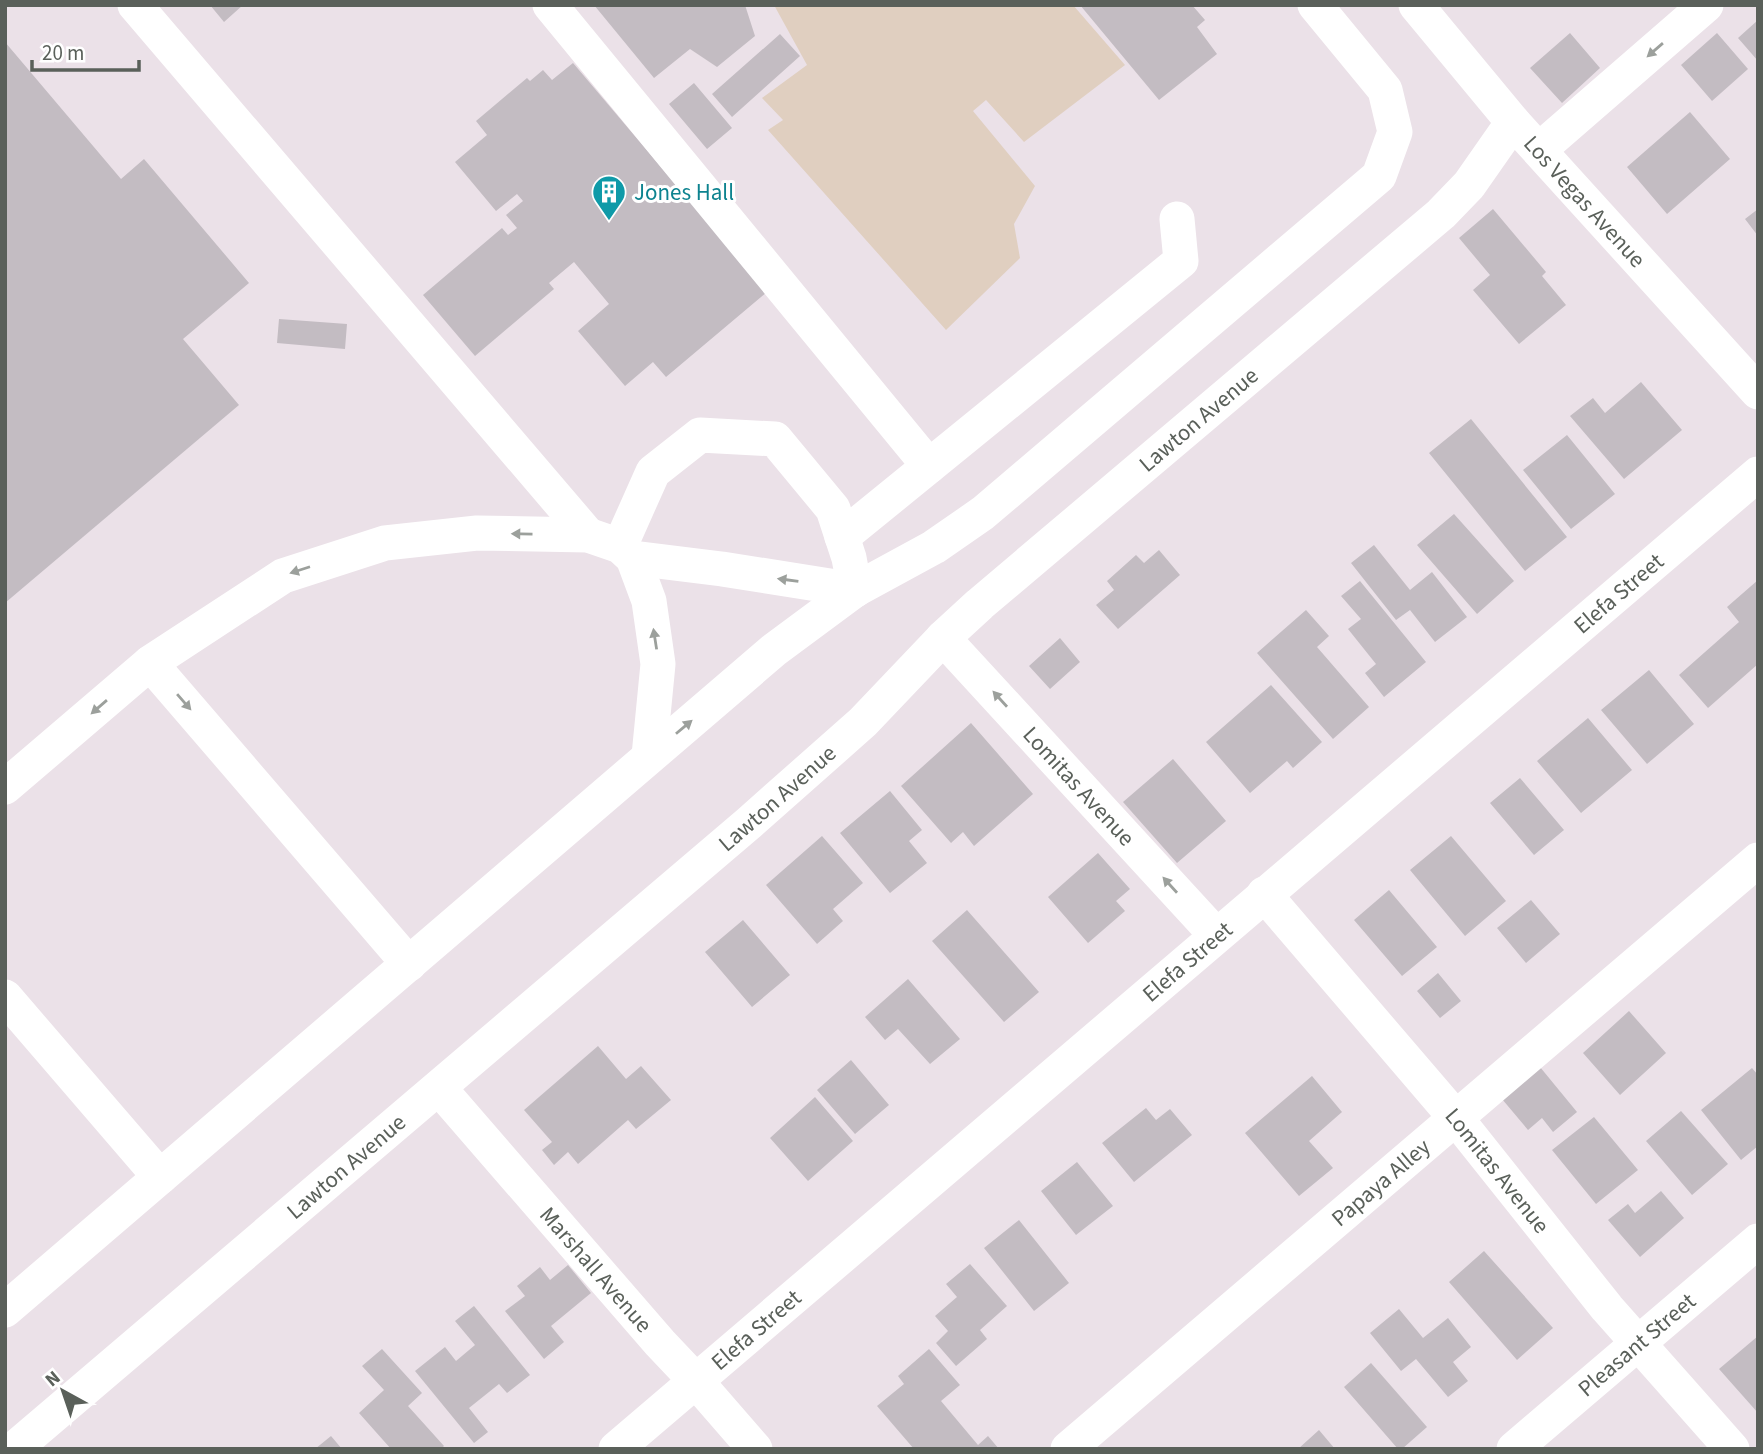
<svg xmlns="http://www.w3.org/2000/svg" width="1763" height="1454" font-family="'Source Sans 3',sans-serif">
<rect width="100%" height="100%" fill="#ebe1e8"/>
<path fill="#e0cfc0" d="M774,5H1073L1125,65L1024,142L986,100L973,111L1035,186L1014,224L1020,258L946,330L768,130L783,120L762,98L807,65Z"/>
<path fill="#c3bcc2" d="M210,5H243L224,22Z
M594,5H745L755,36L717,67L690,49L654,78Z
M1080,5H1192L1205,20L1197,27L1217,54L1159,100Z
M1758,20V61L1738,38Z
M1570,33L1600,68L1562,103L1530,68Z
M1717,33L1748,69L1712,101L1681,65Z
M780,34L800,56L732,117L712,94Z
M5,42L121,179L144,159L249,283L183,339L239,405L5,603Z
M573,63L767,292L666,377L653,362L625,386L578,331L609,304L574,262L549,283L554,289L475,356L423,295L502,228L508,235L517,228L506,215L523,201L517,194L496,211L455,162L487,135L476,121L527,78L530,81L543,70L552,80Z
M694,83L732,128L707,149L669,104Z
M1690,112L1730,159L1667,214L1627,167Z
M1493,209L1546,272L1542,276L1566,305L1519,344L1473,290L1490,275L1459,238Z
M1758,209V236L1745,219Z
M279,319L347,324L345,349L277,343Z
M1641,382L1682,430L1624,479L1570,416L1593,398L1605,413Z
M1471,419L1567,537L1525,571L1429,453Z
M1567,435L1615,494L1571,529L1523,470Z
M1454,514L1514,581L1477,614L1417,545Z
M1374,545L1410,590L1432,572L1467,617L1435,642L1410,610L1396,620L1351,563Z
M1159,550L1180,575L1118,629L1096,605L1114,590L1107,581L1136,555L1144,563Z
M1758,580V664L1708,708L1679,675L1739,622L1727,607Z
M1360,581L1426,662L1384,697L1365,673L1376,664L1348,629L1361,619L1341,596Z
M1306,610L1329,636L1317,647L1369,707L1333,739L1257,653Z
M1060,638L1080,662L1050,689L1029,666Z
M1649,670L1694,724L1647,764L1601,710Z
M1271,685L1322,742L1293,768L1287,761L1250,793L1206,742Z
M1588,718L1632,770L1581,813L1537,761Z
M971,723L1033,794L974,846L963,832L951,843L901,786Z
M1173,759L1226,821L1177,863L1123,802Z
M1520,778L1564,830L1534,855L1490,803Z
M890,791L922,830L909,841L927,863L890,893L840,833Z
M822,836L863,883L833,909L843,921L817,944L766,885Z
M1451,836L1506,901L1465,936L1410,870Z
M1098,853L1130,889L1116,901L1125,911L1088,943L1048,897Z
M1389,890L1437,947L1402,976L1354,920Z
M1531,900L1560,934L1526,963L1497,928Z
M967,910L1039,992L1004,1022L932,941Z
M743,920L790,975L752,1007L705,952Z
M1438,973L1461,1001L1440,1018L1417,991Z
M908,979L960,1039L930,1064L898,1029L885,1040L865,1017Z
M1629,1011L1666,1053L1620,1095L1583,1053Z
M598,1046L626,1079L641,1066L671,1100L636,1129L628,1120L578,1164L568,1152L554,1165L542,1150L552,1142L524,1110Z
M851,1060L889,1105L855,1134L817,1090Z
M1540,1067L1577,1112L1553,1132L1542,1118L1528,1130L1502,1099Z
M1752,1068L1758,1075V1146L1741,1160L1701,1110Z
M1312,1076L1342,1112L1309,1141L1333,1168L1299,1196L1245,1133Z
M815,1097L853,1141L808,1181L770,1138Z
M1146,1108L1156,1120L1170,1109L1192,1135L1134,1182L1102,1143Z
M1681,1111L1728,1164L1692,1195L1646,1141Z
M1594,1117L1638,1170L1596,1204L1552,1150Z
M1077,1162L1113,1206L1076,1235L1041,1191Z
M1661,1191L1684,1218L1640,1257L1608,1220L1628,1204L1635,1213Z
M1019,1220L1069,1283L1034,1311L984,1248Z
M1484,1251L1553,1328L1517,1360L1449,1282Z
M970,1264L1007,1306L980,1330L987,1339L956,1366L936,1343L948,1331L935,1316L957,1297L946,1284Z
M568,1265L591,1293L551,1326L564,1342L544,1359L505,1311L525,1296L517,1286L540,1267L550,1280Z
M474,1306L530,1375L507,1393L499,1384L469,1408L488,1432L474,1443L415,1371L445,1347L456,1361L475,1345L455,1321Z
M1399,1309L1423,1338L1448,1318L1471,1347L1453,1362L1468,1381L1448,1397L1416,1359L1401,1371L1370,1333Z
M1758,1336V1413L1719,1369Z
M382,1349L422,1393L408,1406L444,1446L441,1449H391L359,1413L384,1390L362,1366Z
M929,1349L960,1385L941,1401L978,1445L988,1436L999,1449H914L877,1406L904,1384L898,1376Z
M1371,1363L1427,1427L1402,1449H1398L1344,1387Z
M1319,1430L1335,1449H1298Z
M331,1436L342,1449H315Z"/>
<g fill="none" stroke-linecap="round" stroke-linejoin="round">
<g stroke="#fff" stroke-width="35">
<path d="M135,5L588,535"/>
<path d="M550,5L929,466"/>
<path id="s1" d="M1416,5L1513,122L1758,392"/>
<path d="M1539,150L1706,5"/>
<path d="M842,537L1181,261L1177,219"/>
<path d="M620,546L653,472L700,435L775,439L833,509L849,558L855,590"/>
<path d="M633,558L722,569L855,590"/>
<path id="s2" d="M943,638L1216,935"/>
<path d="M150,663L409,964"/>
<path d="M5,787L150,663L283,576L385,543L477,533L588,535L620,546L633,558L649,601L658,664L649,756"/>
<path id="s3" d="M1264,894L1455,1117L1607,1308L1732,1449"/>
<path d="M5,997L160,1177"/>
<path id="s4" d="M439,1088L660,1343L695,1380L755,1449"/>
<path d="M5,1310L774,650L855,590L934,547L983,513L1379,176L1395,132L1385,90L1315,5"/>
<path id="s5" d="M14,1449L749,823L863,722L943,638L980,604L1441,214L1469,185L1513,122"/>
<path id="s6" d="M616,1449L1758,474"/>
<path id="s7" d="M1068,1449L1758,860"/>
<path id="s8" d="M1514,1449L1758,1241"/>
</g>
</g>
<defs><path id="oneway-solid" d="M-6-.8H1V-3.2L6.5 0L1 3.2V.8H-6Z" transform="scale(1.75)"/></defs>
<g fill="#9ca09c">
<use href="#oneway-solid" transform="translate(1655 50) rotate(139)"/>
<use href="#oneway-solid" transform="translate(522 534) rotate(-179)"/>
<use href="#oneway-solid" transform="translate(300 570) rotate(162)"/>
<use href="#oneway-solid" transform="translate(788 580) rotate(-172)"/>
<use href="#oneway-solid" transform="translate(655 639) rotate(-99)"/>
<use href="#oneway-solid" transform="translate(1000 699) rotate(-132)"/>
<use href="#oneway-solid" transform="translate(184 702) rotate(49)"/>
<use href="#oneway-solid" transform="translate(99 707) rotate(139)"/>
<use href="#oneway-solid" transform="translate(684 727) rotate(-40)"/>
<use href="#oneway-solid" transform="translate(1170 885) rotate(-132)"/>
</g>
<defs>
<g id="building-pin" transform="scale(1.75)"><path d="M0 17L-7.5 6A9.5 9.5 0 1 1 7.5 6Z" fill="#0f9aa8" stroke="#fff"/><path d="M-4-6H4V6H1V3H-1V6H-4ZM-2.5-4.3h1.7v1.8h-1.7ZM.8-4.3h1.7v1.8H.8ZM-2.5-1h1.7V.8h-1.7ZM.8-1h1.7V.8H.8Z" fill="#fff"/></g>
</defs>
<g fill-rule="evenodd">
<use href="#building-pin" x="609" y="192"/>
</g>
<g text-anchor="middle" stroke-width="6" stroke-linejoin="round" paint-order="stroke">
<g font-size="23" fill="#0d838f" stroke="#fff" text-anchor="start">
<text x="634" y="200">Jones Hall</text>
</g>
<g font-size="23" fill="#5a605a" stroke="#fff">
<text dy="8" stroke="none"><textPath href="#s1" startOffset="259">Los Vegas Avenue</textPath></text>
<text dy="8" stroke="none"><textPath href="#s5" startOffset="1570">Lawton Avenue</textPath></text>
<text dy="8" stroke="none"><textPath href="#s6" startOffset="1318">Elefa Street</textPath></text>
<text dy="8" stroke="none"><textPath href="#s2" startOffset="201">Lomitas Avenue</textPath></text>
<text dy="8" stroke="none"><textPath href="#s5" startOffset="1003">Lawton Avenue</textPath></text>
<text dy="8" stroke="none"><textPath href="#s6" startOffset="751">Elefa Street</textPath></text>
<text dy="8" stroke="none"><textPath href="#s5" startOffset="436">Lawton Avenue</textPath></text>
<text dy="8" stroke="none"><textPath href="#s3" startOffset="362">Lomitas Avenue</textPath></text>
<text dy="8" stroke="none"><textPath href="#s7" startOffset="411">Papaya Alley</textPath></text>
<text dy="8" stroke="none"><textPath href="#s4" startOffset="240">Marshall Avenue</textPath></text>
<text dy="8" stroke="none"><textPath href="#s6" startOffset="184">Elefa Street</textPath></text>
<text dy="8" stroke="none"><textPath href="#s8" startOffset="161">Pleasant Street</textPath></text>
</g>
</g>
<rect width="1763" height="1454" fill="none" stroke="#5a605a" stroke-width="14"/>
<g transform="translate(63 1391) rotate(320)" stroke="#ffffff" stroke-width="5" paint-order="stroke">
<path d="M0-5L12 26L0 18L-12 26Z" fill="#5a605a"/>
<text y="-10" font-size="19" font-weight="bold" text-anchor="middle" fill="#5a605a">N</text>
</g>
<path d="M32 60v10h107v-10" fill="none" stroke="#5a605a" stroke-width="3.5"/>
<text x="42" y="60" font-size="21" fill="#5a605a" stroke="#ffffff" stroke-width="5" paint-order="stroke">20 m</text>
</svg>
